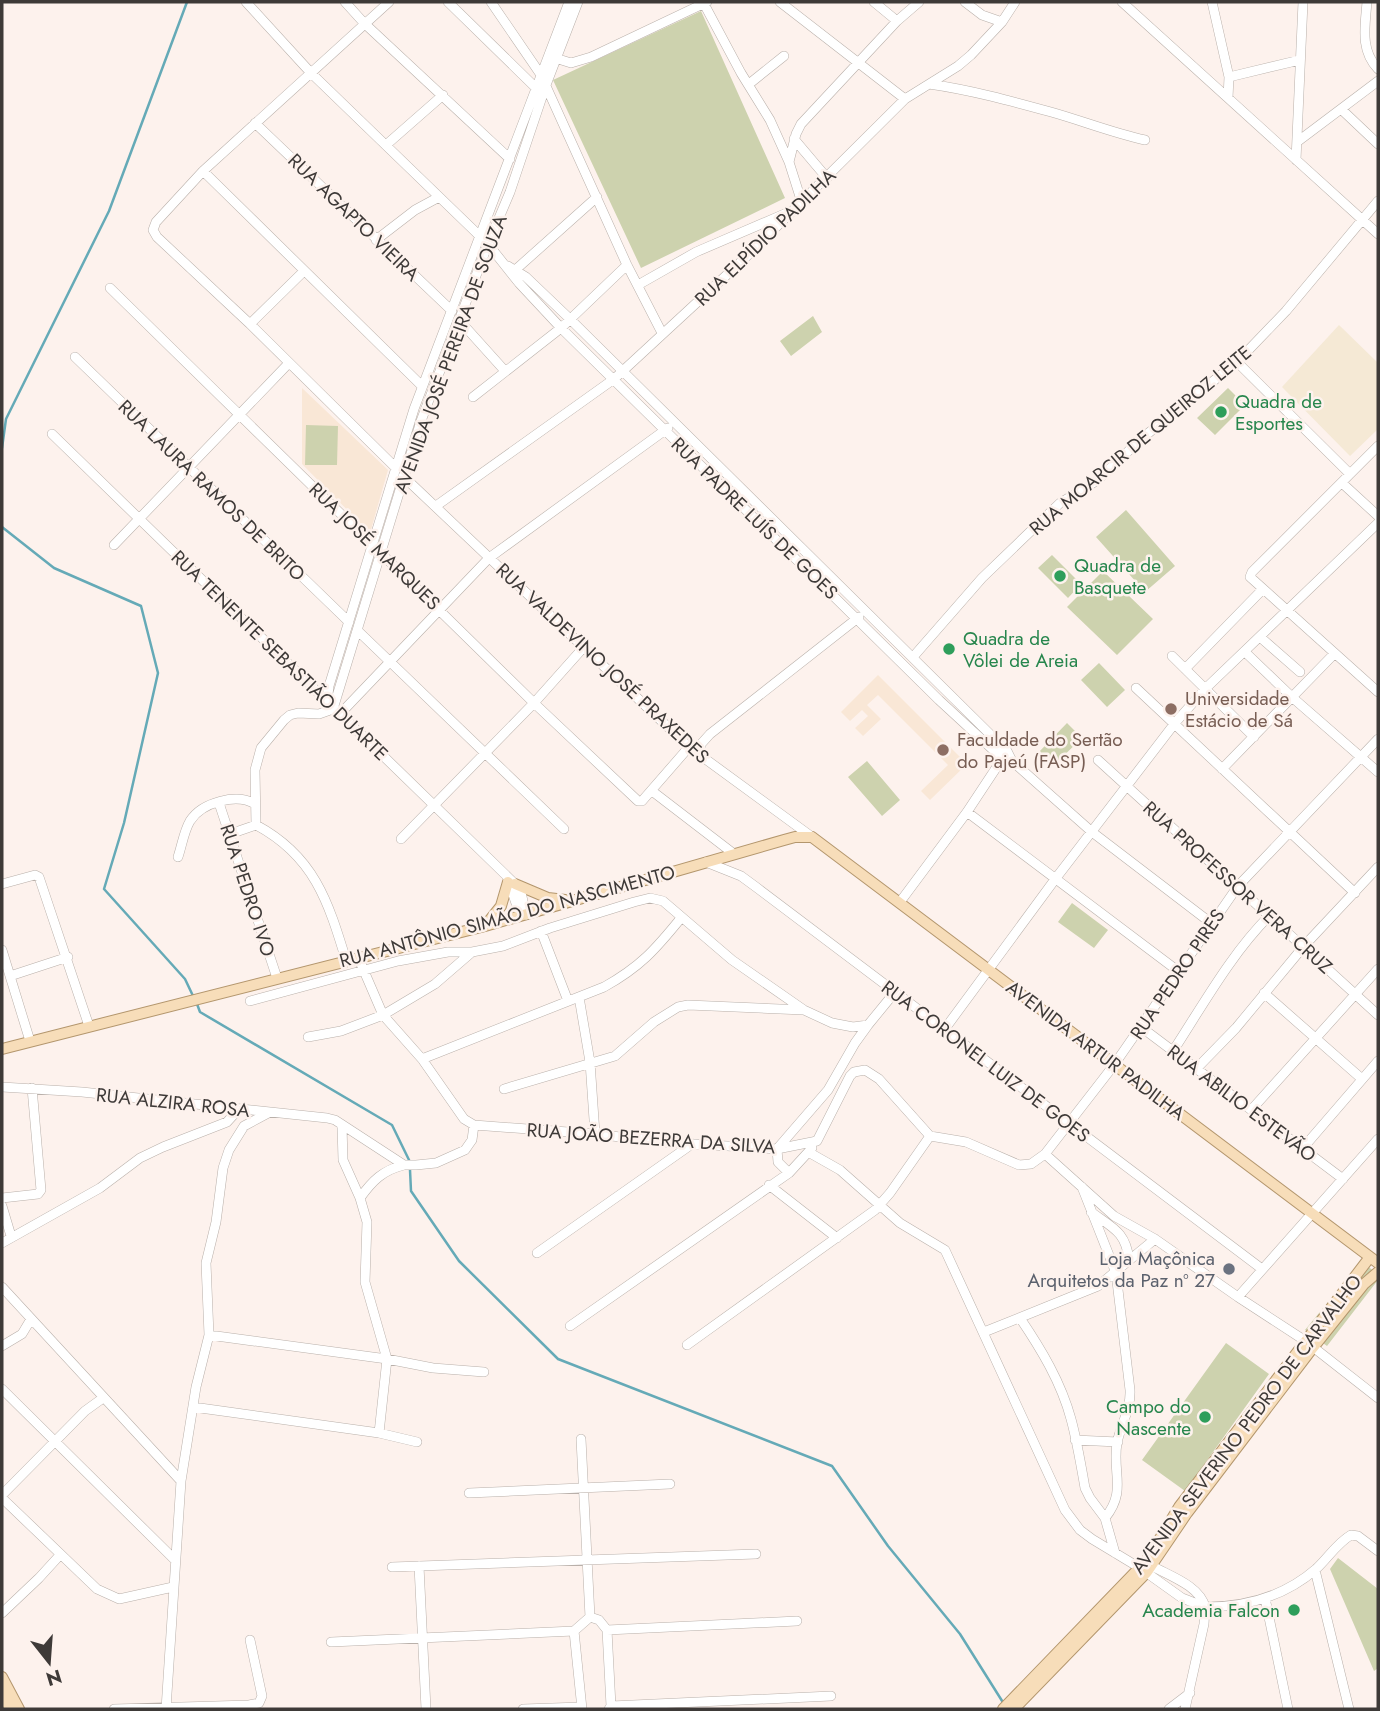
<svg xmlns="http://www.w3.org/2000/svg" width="1380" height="1711" font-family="Jost,sans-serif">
<rect width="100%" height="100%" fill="#fdf2ed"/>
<path fill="#f9e7d6" d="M302,388L388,470L370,533L302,464Z
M878,675L967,764L930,800L921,791L948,765L878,695L867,705L881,719L863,736L855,728L868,716L862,710L850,721L841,712Z"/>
<path fill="#f5e9d5" d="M1339,325L1378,363V429L1350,456L1282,387Z"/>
<path fill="#cdd2ae" d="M701,11L785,198L641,268L553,80Z
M813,316L822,332L791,356L780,341Z
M1228,388L1245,405L1215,435L1197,418Z
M306,425L338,426L337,465H305Z
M1126,510L1175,566L1145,592L1096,537Z
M1052,555L1081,584L1068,598L1038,568Z
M1103,571L1153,619L1117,655L1067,607Z
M1099,663L1125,690L1107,707L1081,680Z
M1067,723L1082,738L1053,766L1038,753Z
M867,761L900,800L882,816L848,777Z
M1072,903L1108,930L1094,948L1058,922Z
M1362,1261L1378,1275V1280L1327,1346L1305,1330Z
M1226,1343L1269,1374L1185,1491L1142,1460Z
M1338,1558L1378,1589V1668L1374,1671L1330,1569Z"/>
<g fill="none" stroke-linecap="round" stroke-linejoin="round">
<path stroke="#65aab7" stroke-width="2.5" d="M2,448L6,419L109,211L187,2
M2,527L54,568L141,606L158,673L124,823L104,889L185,979L194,998
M197,1004L200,1012L392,1125L410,1162
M410,1170L411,1191L459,1261L558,1359L832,1466L888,1546L960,1634L1004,1704"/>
<g stroke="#b9b0aa" stroke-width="10">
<path id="minor" d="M246,2L311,73L488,244L519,283L561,328L939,700L1002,758L1012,761
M345,2L364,23L510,159
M389,2L203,171L156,222L153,230L157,237L250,324L395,467
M448,2L535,87
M491,2L541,75L627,265L662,333
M703,2L741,73L770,120L789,162L802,203
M780,2L905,99
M874,2L897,21
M965,2L982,15L1002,22
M1122,2L1378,234
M1212,2L1229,77L1228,98
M1367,2C1365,27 1360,50 1378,69
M552,57L571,63L591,57L707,2
M1229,77L1300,60
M749,84L784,56
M929,84C971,90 1011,101 1051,112C1083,121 1113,133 1145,140
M1341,109L1378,144
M255,123L452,311
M794,139L827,178
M1297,142L1378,81
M386,145L443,95
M1296,160L1303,2
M789,162L796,134L801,124L897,21L919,2
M203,171L422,386
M376,240L415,210L439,197
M508,266L526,277L570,319L1007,751L1012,761L1092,832L1211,923
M513,272L597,197
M638,285L696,252L789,212
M110,288L534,703L638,801H642L689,747
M460,321L505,371
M250,324L304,271
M75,357L349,622
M1237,362L1350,474
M473,397L561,328L627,265
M52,434L515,884L521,892L526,915
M1378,446L1252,572L1250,577L1378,692
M403,476L689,747L812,837
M1342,483L1378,516
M436,506L614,379L744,259L905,99L958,66L971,55L1002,22L1015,2
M114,545L289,363
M357,630L564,829
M1260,637L1300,672
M1245,652L1293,698L1378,772
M1172,656L1254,737
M913,657L982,578L1060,503L1098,480L1141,439L1237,362L1286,311L1378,201
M1185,669L1262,590
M1136,688L1355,893
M326,711L329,686L414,409L569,2
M339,715L489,558L668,428
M701,756V744L710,734L859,617
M1098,760L1378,1015
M1222,769L1334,654
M652,791L734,854
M219,803L277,978
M967,812L1178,971
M230,834L256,825
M401,839L534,703L583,648
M178,857C182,845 184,831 190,821C202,802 237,793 255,804
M706,862L741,876L756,887L1262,1269
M508,880L518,909L526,915
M2,884L35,875L39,877L89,1026
M900,902L967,812L1004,756
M541,931L568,1001
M2,950L30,1041
M358,957L383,1015L422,1059L464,1119L474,1125L595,1134L662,1142L777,1149L817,1141L850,1076L854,1072L865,1070L879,1079L930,1136L966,1142L1019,1165L1031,1164L1045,1154L1114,1065L1238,886L1378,739
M346,960C328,901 314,856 256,825L255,770L261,748L284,720L290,715L298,713L319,714L333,709L421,421L488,244L510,192L546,85L578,2
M10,976L68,957
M1264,993L1362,1079
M579,997L590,1062L595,1134
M250,1001L398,961L448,952H472
M1141,1027L1343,1179
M944,1030L1056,878L1175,723L1205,689L1378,523
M308,1037L341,1031L383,1015L435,984L472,952L503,946L550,928L634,902L650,898L663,901L732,960L804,1010L832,1023L853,1027L868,1025L895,992
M1173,1051C1203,1005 1231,954 1270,915
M422,1059L604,987C640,967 655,950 681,918
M1197,1068L1236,1028L1304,946L1378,867
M2,1087L82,1092L327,1118L335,1120L404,1165H416L436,1163L465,1150L472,1140L474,1125
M504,1089L615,1056L654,1022L678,1007L688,1005L804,1010
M1252,1109L1378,969
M342,1126L343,1160L360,1198L367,1222L365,1282L387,1359L379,1433L417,1442
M1303,1148L1378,1061
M810,1153L840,1170L900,1223L945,1250L1065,1510L1080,1530L1092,1539L1140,1568L1182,1598L1205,1607L1204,1624L1185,1709
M1045,1154L1114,1216L1155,1239L1238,1297L1307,1342
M789,1173L778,1162L777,1149L828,1090L855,1043L868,1025
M769,1185L837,1238
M1082,1187L1116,1273L1130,1390C1131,1409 1121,1424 1117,1443C1112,1473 1127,1491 1105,1518
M2,1198L38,1194L41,1190L32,1088
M360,1198C372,1181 383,1170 404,1165
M2,1206L11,1236
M1091,1212C1113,1228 1126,1232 1129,1260
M2,1243L100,1188L140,1158L163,1147L227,1122L239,1109
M537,1253L692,1144
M2,1287L181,1481
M1238,1297L1378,1139
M1020,1318C1041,1349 1061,1382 1071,1419C1077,1441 1081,1465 1085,1488L1090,1498L1105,1518L1115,1553
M570,1326L789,1173L812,1148
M984,1332L1098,1286L1155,1239
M209,1335L387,1359L433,1368L484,1372
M687,1345L875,1210L890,1193L930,1136
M2,1346L22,1334L31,1319
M1313,1347L1378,1398
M2,1389L175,1560
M193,1407L379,1433
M581,1439L590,1617
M1075,1440L1118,1442
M469,1493L670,1484
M2,1495L85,1411L103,1398
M2,1498L97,1589L119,1599L173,1587
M419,1566L426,1709
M1152,1566C1170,1576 1200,1586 1205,1607C1245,1607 1285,1596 1316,1569C1328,1558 1337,1543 1351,1535L1358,1536L1378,1551
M392,1567L756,1554
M1315,1570L1349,1709
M1265,1598L1288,1709
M2,1613L39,1578L60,1555
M607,1630L797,1621
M331,1642L574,1631
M611,1706L831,1696
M114,1709L249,1705L259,1703L262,1696L250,1640
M166,1709L181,1481L196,1387L209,1335L206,1263L216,1222L223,1168L229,1150L244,1126L270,1112
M523,1709L581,1707
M582,1709L574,1631L590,1617L599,1620L607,1630L611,1706L609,1709
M1169,1709L1190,1693"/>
</g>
<g stroke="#b3966d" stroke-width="12">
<path id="major" d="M515,884L548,898L565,900
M485,926L501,906L508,882
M2,1049L485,926L784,840L795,837H812L1378,1263
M2,1677L19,1709
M2,1693L10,1709
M1003,1709L1147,1560L1179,1507L1370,1257
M1014,1709L1147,1572L1187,1513L1308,1354L1364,1284L1378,1272"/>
</g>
<use href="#minor" stroke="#fff" stroke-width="9"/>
<use href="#major" stroke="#f7ddb9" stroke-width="10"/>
</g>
<g fill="#2e9e5b" stroke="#fdf2ed" stroke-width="2.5">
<circle cx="1221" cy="412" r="7"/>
<circle cx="1060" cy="576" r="7"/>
<circle cx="949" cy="649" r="7"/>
<circle cx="1205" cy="1417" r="7"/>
<circle cx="1294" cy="1610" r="7"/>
</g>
<g fill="#8d6e63" stroke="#fdf2ed" stroke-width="2.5">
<circle cx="1171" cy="709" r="7"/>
<circle cx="943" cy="750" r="7"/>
</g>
<circle fill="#6b7280" stroke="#fdf2ed" stroke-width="2.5" cx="1229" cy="1269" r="7"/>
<g text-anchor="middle" stroke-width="5" stroke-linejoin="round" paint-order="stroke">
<g font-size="19" fill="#3e3a38" stroke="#fdf2ed">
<text transform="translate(354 217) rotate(44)" y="7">RUA AGAPTO VIEIRA</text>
<text transform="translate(765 237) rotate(-44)" y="7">RUA ELPÍDIO PADILHA</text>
<text transform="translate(450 354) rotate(-70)" y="7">AVENIDA JOSÉ PEREIRA DE SOUZA</text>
<text transform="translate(1140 440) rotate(-40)" y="7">RUA MOARCIR DE QUEIROZ LEITE</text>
<text transform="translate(212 490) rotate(44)" y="7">RUA LAURA RAMOS DE BRITO</text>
<text transform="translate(755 518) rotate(44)" y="7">RUA PADRE LUÍS DE GOES</text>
<text transform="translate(375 546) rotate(44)" y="7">RUA JOSÉ MARQUES</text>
<text transform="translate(280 655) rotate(44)" y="7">RUA TENENTE SEBASTIÃO DUARTE</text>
<text transform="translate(603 663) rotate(43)" y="7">RUA VALDEVINO JOSÉ PRAXEDES</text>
<text transform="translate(1238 887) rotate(42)" y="7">RUA PROFESSOR VERA CRUZ</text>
<text transform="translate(248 890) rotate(72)" y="7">RUA PEDRO IVO</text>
<text transform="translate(507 916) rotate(-15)" y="7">RUA ANTÔNIO SIMÃO DO NASCIMENTO</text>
<text transform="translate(1177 974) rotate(-56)" y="7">RUA PEDRO PIRES</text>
<text transform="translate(1096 1050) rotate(37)" y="7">AVENIDA ARTUR PADILHA</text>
<text transform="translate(986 1061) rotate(37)" y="7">RUA CORONEL LUIZ DE GOES</text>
<text transform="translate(173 1102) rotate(6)" y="7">RUA ALZIRA ROSA</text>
<text transform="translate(1242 1103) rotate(37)" y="7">RUA ABILIO ESTEVÃO</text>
<text transform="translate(651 1138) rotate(4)" y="7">RUA JOÃO BEZERRA DA SILVA</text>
<text transform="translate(1246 1424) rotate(-53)" y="7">AVENIDA SEVERINO PEDRO DE CARVALHO</text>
</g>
<g font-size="19" fill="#27864d" stroke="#fdf2ed" text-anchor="start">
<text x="1235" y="408">Quadra de<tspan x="1235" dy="22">Esportes</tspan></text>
<text x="1074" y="572">Quadra de<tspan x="1074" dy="22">Basquete</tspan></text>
<text x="963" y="645">Quadra de<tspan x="963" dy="22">Vôlei de Areia</tspan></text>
<text x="1191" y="1413" text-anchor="end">Campo do<tspan x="1191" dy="22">Nascente</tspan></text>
<text x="1280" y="1617" text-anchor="end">Academia Falcon</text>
</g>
<g font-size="19" fill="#785e54" stroke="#fdf2ed" text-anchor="start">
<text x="1185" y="705">Universidade<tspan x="1185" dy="22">Estácio de Sá</tspan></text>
<text x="957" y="746">Faculdade do Sertão<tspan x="957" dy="22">do Pajeú (FASP)</tspan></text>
</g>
<g font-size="19" fill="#5b616d" stroke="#fdf2ed" text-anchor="end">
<text x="1215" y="1265">Loja Maçônica<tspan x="1215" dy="22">Arquitetos da Paz nº 27</tspan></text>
</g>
</g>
<rect width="1380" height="1711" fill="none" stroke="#3e3a38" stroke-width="7"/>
<g transform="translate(49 1662) rotate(163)" stroke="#fdf2ed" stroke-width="5" paint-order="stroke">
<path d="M0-5L12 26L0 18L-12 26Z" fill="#3e3a38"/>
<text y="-10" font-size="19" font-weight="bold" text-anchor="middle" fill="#3e3a38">N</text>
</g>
</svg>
